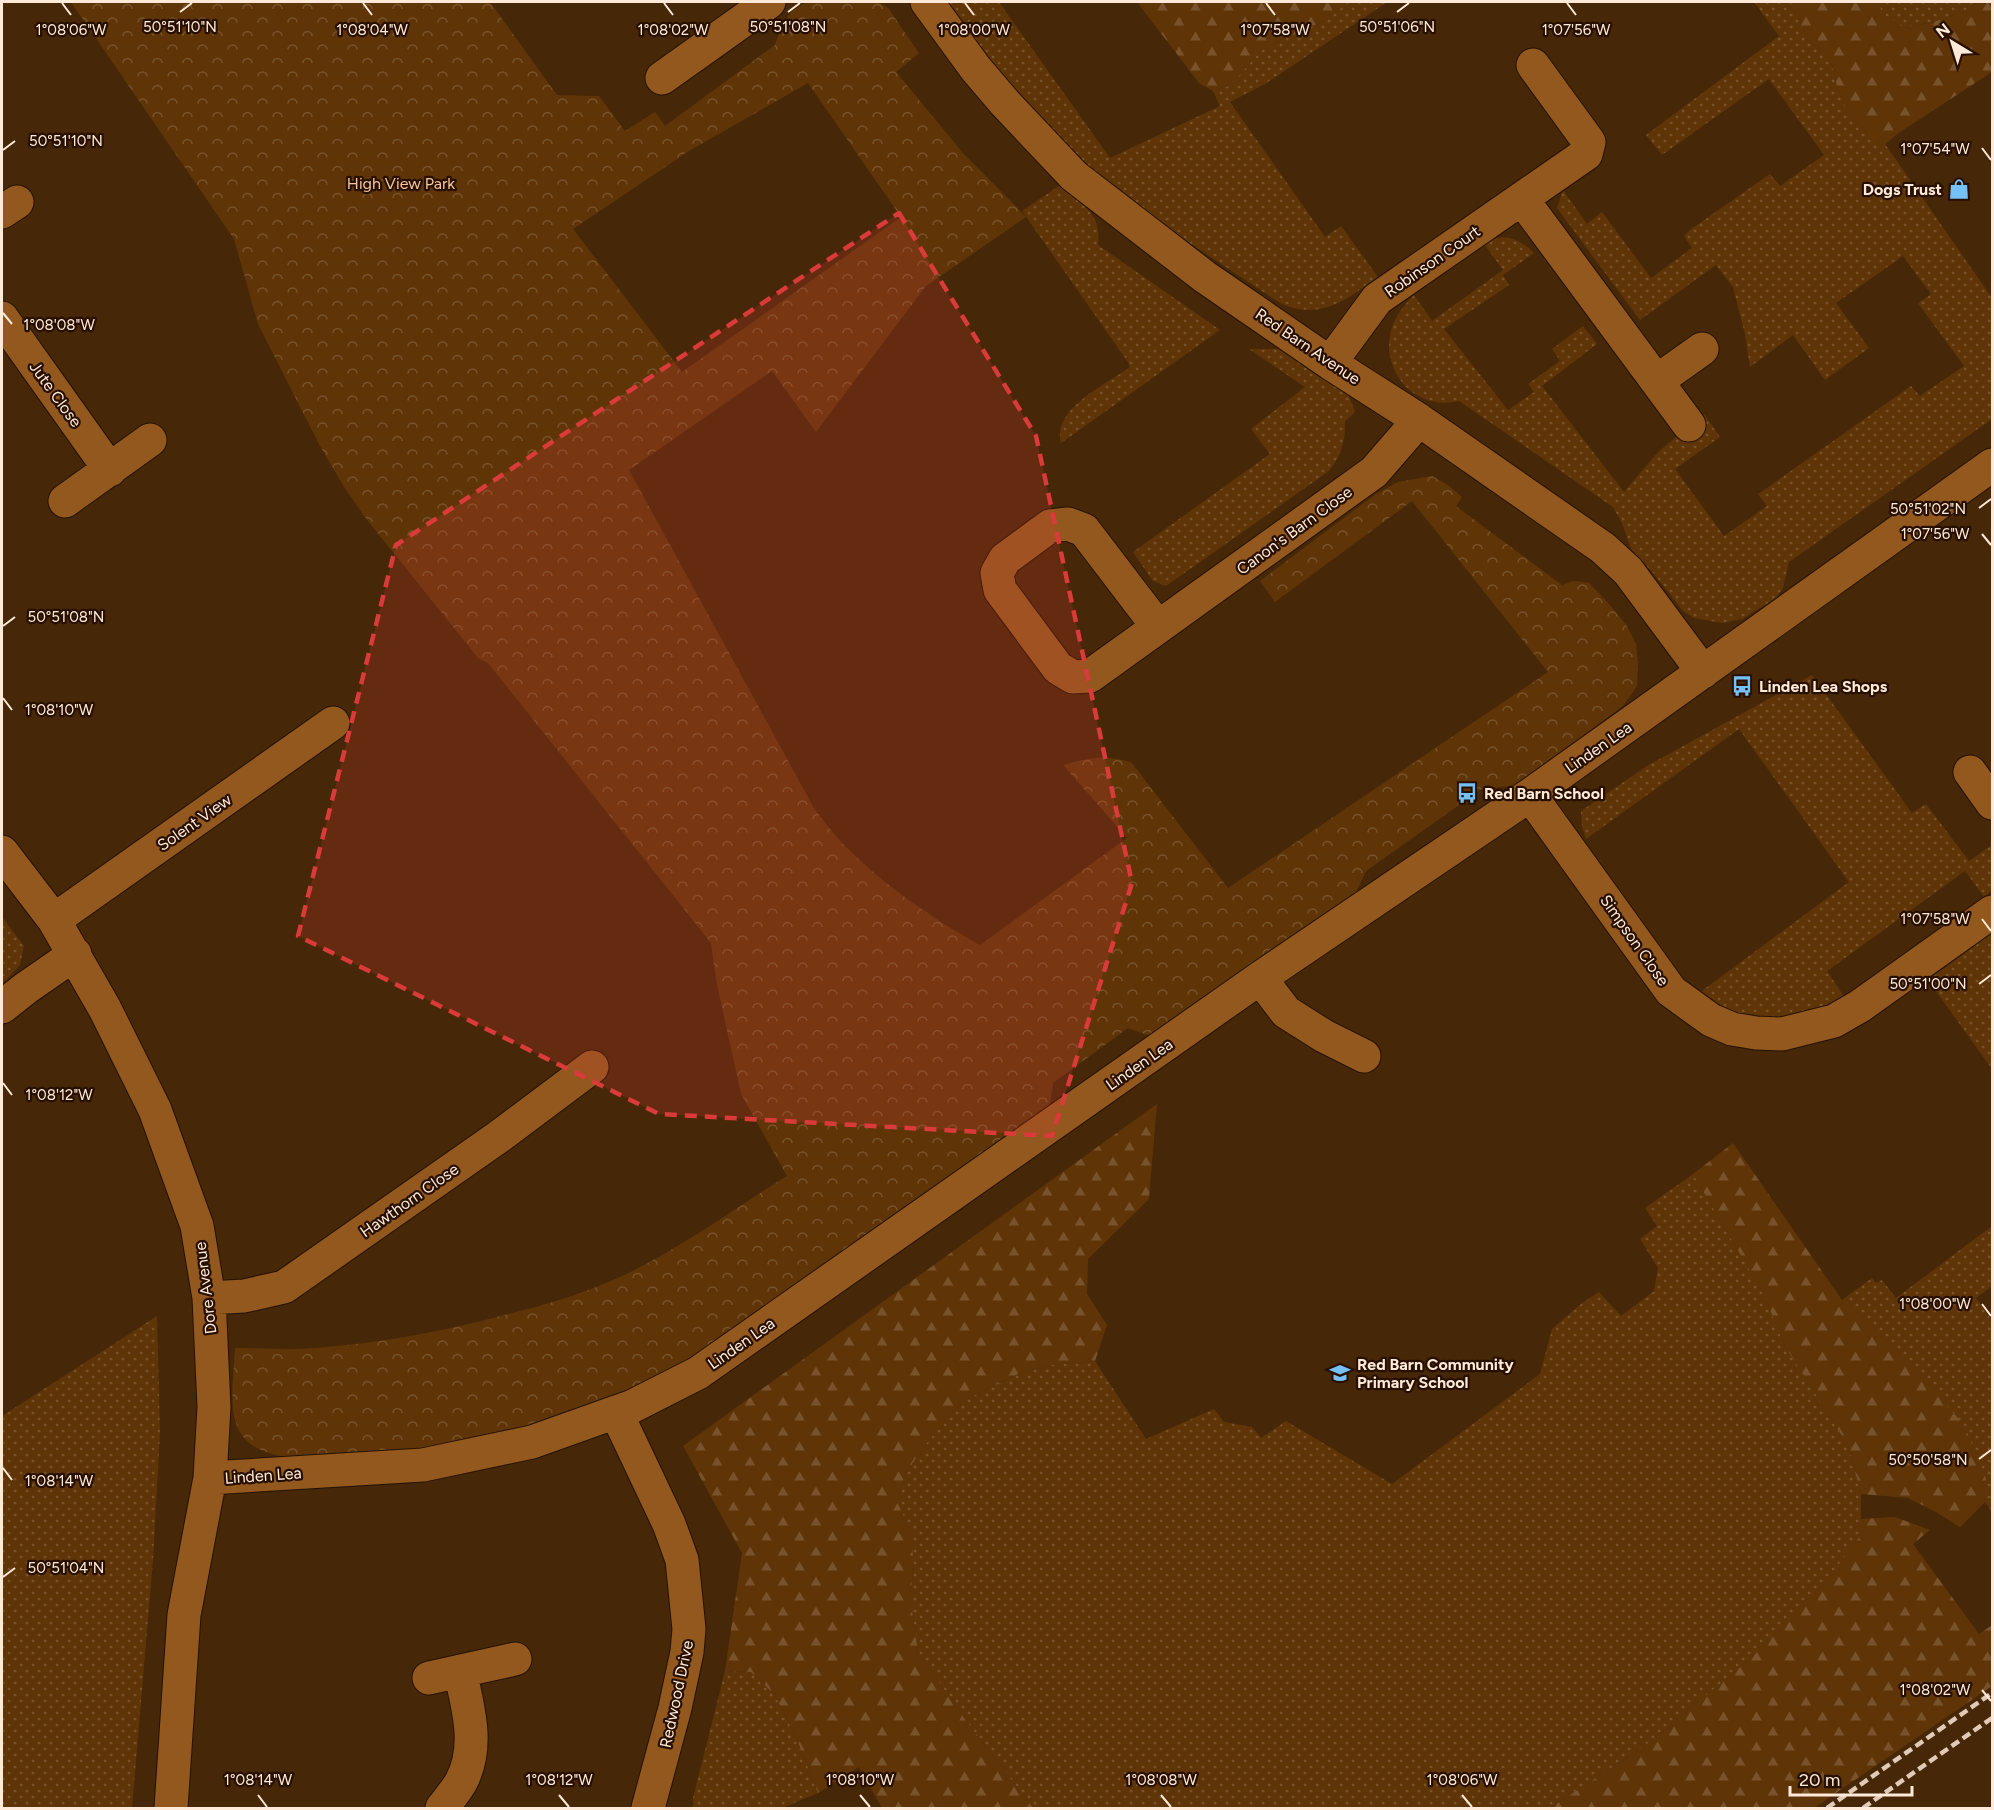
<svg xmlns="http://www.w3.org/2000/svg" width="1994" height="1810" font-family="Figtree,sans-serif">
<defs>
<pattern id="grass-dots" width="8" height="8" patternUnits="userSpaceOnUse" patternTransform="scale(1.5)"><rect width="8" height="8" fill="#5f3508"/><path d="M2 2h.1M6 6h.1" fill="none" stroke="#77522b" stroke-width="1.8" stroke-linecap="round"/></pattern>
<pattern id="forest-firs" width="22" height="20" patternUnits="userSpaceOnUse" patternTransform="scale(1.5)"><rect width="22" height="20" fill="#5f3508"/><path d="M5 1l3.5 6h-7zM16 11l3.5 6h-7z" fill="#77522b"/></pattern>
<pattern id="park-crowns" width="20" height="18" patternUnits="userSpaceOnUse" patternTransform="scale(1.5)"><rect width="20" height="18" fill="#5f3508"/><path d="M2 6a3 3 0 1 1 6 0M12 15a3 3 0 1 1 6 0" fill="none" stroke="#77522b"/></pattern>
</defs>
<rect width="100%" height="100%" fill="#462707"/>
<path fill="url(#grass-dots)" d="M946,2H999L1110,158L1220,106L1213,91L1231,85L1261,50L1328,19L1348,2H1387L1265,84L1230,102L1325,237L1341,226L1378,277C1348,298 1322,321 1282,304C1245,280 1209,256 1172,231C1149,214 1124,198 1103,179C1043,126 993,66 946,2Z
M1754,2H1791L1809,42L1823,50L1832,66L1838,91L1879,144H1885L1992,298V419L1789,562L1783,588L1776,598L1742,619L1722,623L1694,618L1683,611L1654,574L1631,549L1622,523L1613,507L1459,401C1418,411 1383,376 1390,335C1393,319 1403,306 1414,295L1432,321L1503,270L1484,244C1501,231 1521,239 1534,253L1503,275L1509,285L1444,329L1508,410L1534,392L1528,384L1560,361L1552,349L1583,326L1597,344L1542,386L1624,492L1658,452L1704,414L1720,437L1675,469L1724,536L1767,506L1758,494L1764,490L1911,386L1920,396L1964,366L1918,303L1931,294L1903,256L1836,303L1869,348L1825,380L1793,335L1750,367L1745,334L1733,287L1716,265L1640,320L1557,208L1563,190L1587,224L1602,212L1651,278L1692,248L1684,236L1690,230L1770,174L1780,186L1824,155L1769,79L1662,155L1646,135L1779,36Z
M1877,2H1977C1963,17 1925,23 1905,28L1883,14Z
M1059,186C1082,204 1102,213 1098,245L1220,330L1061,443C1051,409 1107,384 1130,367L1128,362L1022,211Z
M1249,349H1277L1290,351L1341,387L1349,396L1355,412L1345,421C1346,441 1341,456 1329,471L1166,586L1153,581L1133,552L1270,454L1251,429L1305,387Z
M1812,675L1912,813L1926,804L1969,861L1992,845V890L1984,897L1965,871L1827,971L1845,998C1810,1016 1766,1026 1727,1011C1717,1007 1708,999 1699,993L1849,882L1739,729L1586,839L1582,827L1581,811L1647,766Z
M2,917L24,946L20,965L2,984Z
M1992,933V1069L1928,980Z
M1693,1174L1763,1293L1785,1346L1848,1445L1861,1494V1535L1817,1594L1749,1660L1646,1745L1550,1808H1033L964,1718L918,1652L910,1596L914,1566L897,1502L907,1471L929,1440L950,1415L967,1399L1018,1374L1050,1365L1095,1361L1146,1439L1214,1409L1224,1422L1252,1427L1261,1438L1286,1421L1392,1484L1540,1374L1552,1329L1582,1303L1599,1292L1621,1316L1654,1291L1658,1268L1640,1239L1657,1226L1645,1208Z
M1992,1226V1286L1976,1298L1992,1321V1512L1842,1300L1872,1278L1876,1283L1882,1280L1896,1298Z
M157,1316L160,1433L153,1560L132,1808H2V1416Z
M725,1671L751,1672L775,1695L798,1742L818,1793L782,1808H693V1798Z"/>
<path fill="url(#forest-firs)" d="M1137,2H1348L1328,19L1261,50L1231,85L1213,91L1199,83Z
M1791,2H1877L1883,14L1906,28C1925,23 1963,17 1977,2H1992V72L1900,132L1885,144H1879L1847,111L1838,91L1832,66L1823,50L1809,42Z
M1157,1104L1149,1199L1088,1259L1087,1294L1107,1325L1095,1361L1050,1365L1018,1374L967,1399L950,1415L929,1440L907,1471L897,1502L910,1529L914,1566L910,1596L918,1652L964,1718L1033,1808H882L859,1767L818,1793L798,1742L775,1695L751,1672L725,1671L742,1553L683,1446Z
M1733,1143L1842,1300L1899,1351L1964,1425L1986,1479L1985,1502L1960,1527L1936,1512L1908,1498L1861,1494L1848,1445L1785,1346L1763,1293L1693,1174Z
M1895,1517L1930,1530L1913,1544L1979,1634L1992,1625V1686L1814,1808H1550L1646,1745L1749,1660L1817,1593L1861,1535V1519Z"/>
<path fill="url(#park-crowns)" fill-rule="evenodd" d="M71,2H490L557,95L599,96L625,131L655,112L665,126L775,45L781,27L792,11L806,2H878L888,8L919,53L896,72L963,153L1026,217L926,286L816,432L772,371L629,470L815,810C825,822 834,835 845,846C884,885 931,918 980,945L1127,838L1063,765C1090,757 1104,755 1131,762L1228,888L1548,672L1412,501L1275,602L1260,581L1376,494L1398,482L1432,476L1448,485L1462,497L1456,506L1562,585L1574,581L1589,583L1609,604L1627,626L1636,644L1638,663L1637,686L1623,706L1514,786L1483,788L1366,871L1351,903L1158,1039L1128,1028L1053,1083L1048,1118L677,1373L475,1445L295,1458C220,1451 232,1406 235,1348C262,1348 289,1350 316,1348C382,1343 445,1331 508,1314C546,1305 585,1293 620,1277C679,1250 732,1210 787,1176L741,1094L716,980L711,943L488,663L478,658L364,516L343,485L320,446L258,324L234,239ZM808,83L901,217L682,372L573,229L689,151Z"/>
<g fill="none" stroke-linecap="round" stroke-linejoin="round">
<g stroke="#251202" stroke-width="35">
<path id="minor" d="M927,2L976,69L1005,103L1074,176L1205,277L1330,363L1419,420L1603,548L1628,571L1703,672
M662,78L769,2
M1522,199L1689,425
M2,212L17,202
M2,318L110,470
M1330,363L1377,299L1586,154L1589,142L1533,65
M1657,381L1702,349
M65,501L150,440
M1158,627L1084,530L1068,524L1050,526L1005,559L997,573L1000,590L1058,668L1073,677L1090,676L1374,472L1419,420
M1970,772L1992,803
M1530,795L1671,991L1711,1020L1732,1029L1756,1033L1782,1034L1834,1021L1860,1006L1992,912
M2,852L54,920L105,1009L155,1110L197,1226L209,1298L214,1407L210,1478L184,1615L171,1808
M54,920L333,723
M1260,978L1286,1012L1324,1036L1364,1056
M2,1007L26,988L75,954
M209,1298L244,1296L284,1287L497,1138L592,1067
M616,1412L669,1524L682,1560L689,1629L687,1652L675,1708L648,1808
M210,1478L423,1465L532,1442L633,1406L698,1373L1260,978L1530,795L1992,465
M429,1678L515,1659
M442,1808C448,1800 456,1791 461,1782C480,1747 468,1707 460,1671"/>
</g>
<use href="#minor" stroke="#93581d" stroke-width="33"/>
<path stroke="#e1cab7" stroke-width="4.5" stroke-dasharray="9 4.5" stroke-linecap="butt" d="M1827,1808L1992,1693
M1863,1808L1992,1718"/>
</g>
<path fill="#da3b3a" fill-opacity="0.2" stroke="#da3b3a" stroke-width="4.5" stroke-dasharray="12 8" stroke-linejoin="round" d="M899,213L1036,436L1132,883L1052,1136L659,1114L298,936L396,545Z"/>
<path fill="none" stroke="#ffeada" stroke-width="2" d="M62,3L71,15M363,3L372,15M664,3L673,15M965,3L974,15M1266,3L1275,15M1567,3L1576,15M180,12L192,3M788,12L800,3M1397,12L1409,3M1982,148L1991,160M3,150L15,141M3,313L12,324M1979,508L1991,499M1982,534L1991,545M3,626L15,617M3,698L12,710M1982,919L1991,931M1979,984L1991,975M3,1083L12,1095M1982,1304L1991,1316M1979,1459L1991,1450M3,1468L12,1480M3,1577L15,1568M1982,1690L1991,1701M258,1795L267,1807M559,1795L569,1807M860,1795L870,1807M1161,1795L1171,1807M1462,1795L1472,1807"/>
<defs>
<g id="shop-bare" transform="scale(1.62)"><path d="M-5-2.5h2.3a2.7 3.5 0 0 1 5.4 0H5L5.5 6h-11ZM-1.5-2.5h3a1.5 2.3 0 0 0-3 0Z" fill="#75c0f6" stroke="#281000" stroke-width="2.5" paint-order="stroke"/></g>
<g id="bus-bare" transform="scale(1.62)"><path d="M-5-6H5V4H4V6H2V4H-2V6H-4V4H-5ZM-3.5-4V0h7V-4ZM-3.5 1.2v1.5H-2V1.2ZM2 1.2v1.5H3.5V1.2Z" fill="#75c0f6" stroke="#281000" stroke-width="2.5" paint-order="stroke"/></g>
<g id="school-bare" transform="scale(1.62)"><path d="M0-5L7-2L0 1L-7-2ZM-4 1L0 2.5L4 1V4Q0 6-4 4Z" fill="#75c0f6" stroke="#281000" stroke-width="2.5" paint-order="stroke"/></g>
</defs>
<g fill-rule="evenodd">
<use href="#shop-bare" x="1959" y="189"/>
<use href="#bus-bare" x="1742" y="686"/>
<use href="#bus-bare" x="1467" y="793"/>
<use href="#school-bare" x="1340" y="1373"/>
</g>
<g text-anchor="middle" stroke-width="4.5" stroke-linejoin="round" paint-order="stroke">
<g font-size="16" fill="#f6c69e" stroke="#281000">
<text x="401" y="189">High View Park</text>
</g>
<g font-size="16" font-weight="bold" fill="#ffeada" stroke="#281000" text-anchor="start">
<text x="1942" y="195" text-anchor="end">Dogs Trust</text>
<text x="1759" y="692">Linden Lea Shops</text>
<text x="1484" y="799">Red Barn School</text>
<text x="1357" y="1370">Red Barn Community<tspan x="1357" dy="18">Primary School</tspan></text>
</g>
<g font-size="16" fill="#ffeada" stroke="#281000">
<text transform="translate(1432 261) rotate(-35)" y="6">Robinson Court</text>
<text transform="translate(1308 346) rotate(34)" y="6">Red Barn Avenue</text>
<text transform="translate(56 394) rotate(54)" y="6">Jute Close</text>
<text transform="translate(1294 530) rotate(-36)" y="6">Canon's Barn Close</text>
<text transform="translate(1598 747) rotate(-35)" y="6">Linden Lea</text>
<text transform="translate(194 822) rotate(-35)" y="6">Solent View</text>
<text transform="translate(1635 940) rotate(55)" y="6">Simpson Close</text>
<text transform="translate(1139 1064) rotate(-35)" y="6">Linden Lea</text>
<text transform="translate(409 1200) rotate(-35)" y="6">Hawthorn Close</text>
<text transform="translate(205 1288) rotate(-97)" y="6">Dore Avenue</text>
<text transform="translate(741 1343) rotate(-35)" y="6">Linden Lea</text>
<text transform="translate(263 1475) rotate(-4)" y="6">Linden Lea</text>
<text transform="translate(676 1694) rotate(-78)" y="6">Redwood Drive</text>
</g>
</g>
<g font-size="15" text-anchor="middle" fill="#ffeada" stroke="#281000" stroke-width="4.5" stroke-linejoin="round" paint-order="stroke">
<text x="1397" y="32">50°51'06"N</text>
<text x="180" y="32">50°51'10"N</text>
<text x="788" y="32">50°51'08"N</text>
<text x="71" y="35">1°08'06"W</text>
<text x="372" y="35">1°08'04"W</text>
<text x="673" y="35">1°08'02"W</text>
<text x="974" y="35">1°08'00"W</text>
<text x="1275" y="35">1°07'58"W</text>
<text x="1576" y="35">1°07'56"W</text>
<text x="66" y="146">50°51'10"N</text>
<text x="1935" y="154">1°07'54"W</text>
<text x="59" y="330">1°08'08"W</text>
<text x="1928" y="514">50°51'02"N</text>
<text x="1935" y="539">1°07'56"W</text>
<text x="66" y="622">50°51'08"N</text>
<text x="59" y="715">1°08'10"W</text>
<text x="1935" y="924">1°07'58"W</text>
<text x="1928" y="989">50°51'00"N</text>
<text x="59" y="1100">1°08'12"W</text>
<text x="1935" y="1309">1°08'00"W</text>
<text x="1928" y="1465">50°50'58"N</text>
<text x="59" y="1486">1°08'14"W</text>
<text x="66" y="1573">50°51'04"N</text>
<text x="1935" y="1695">1°08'02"W</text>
<text x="258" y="1785">1°08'14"W</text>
<text x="559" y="1785">1°08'12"W</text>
<text x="860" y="1785">1°08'10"W</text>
<text x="1161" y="1785">1°08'08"W</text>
<text x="1462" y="1785">1°08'06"W</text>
</g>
<rect width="1994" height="1810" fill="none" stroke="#ffeada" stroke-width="6"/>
<g transform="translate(1952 42) rotate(322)" stroke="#281000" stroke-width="4.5" paint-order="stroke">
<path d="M0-4.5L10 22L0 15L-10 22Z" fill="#ffeada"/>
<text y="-9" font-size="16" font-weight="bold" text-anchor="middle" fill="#ffeada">N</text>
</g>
<path d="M1790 1786v9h122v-9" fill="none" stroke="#ffeada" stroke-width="3"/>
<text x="1799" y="1786" font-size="18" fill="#ffeada" stroke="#281000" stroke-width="4.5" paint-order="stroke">20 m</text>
</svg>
